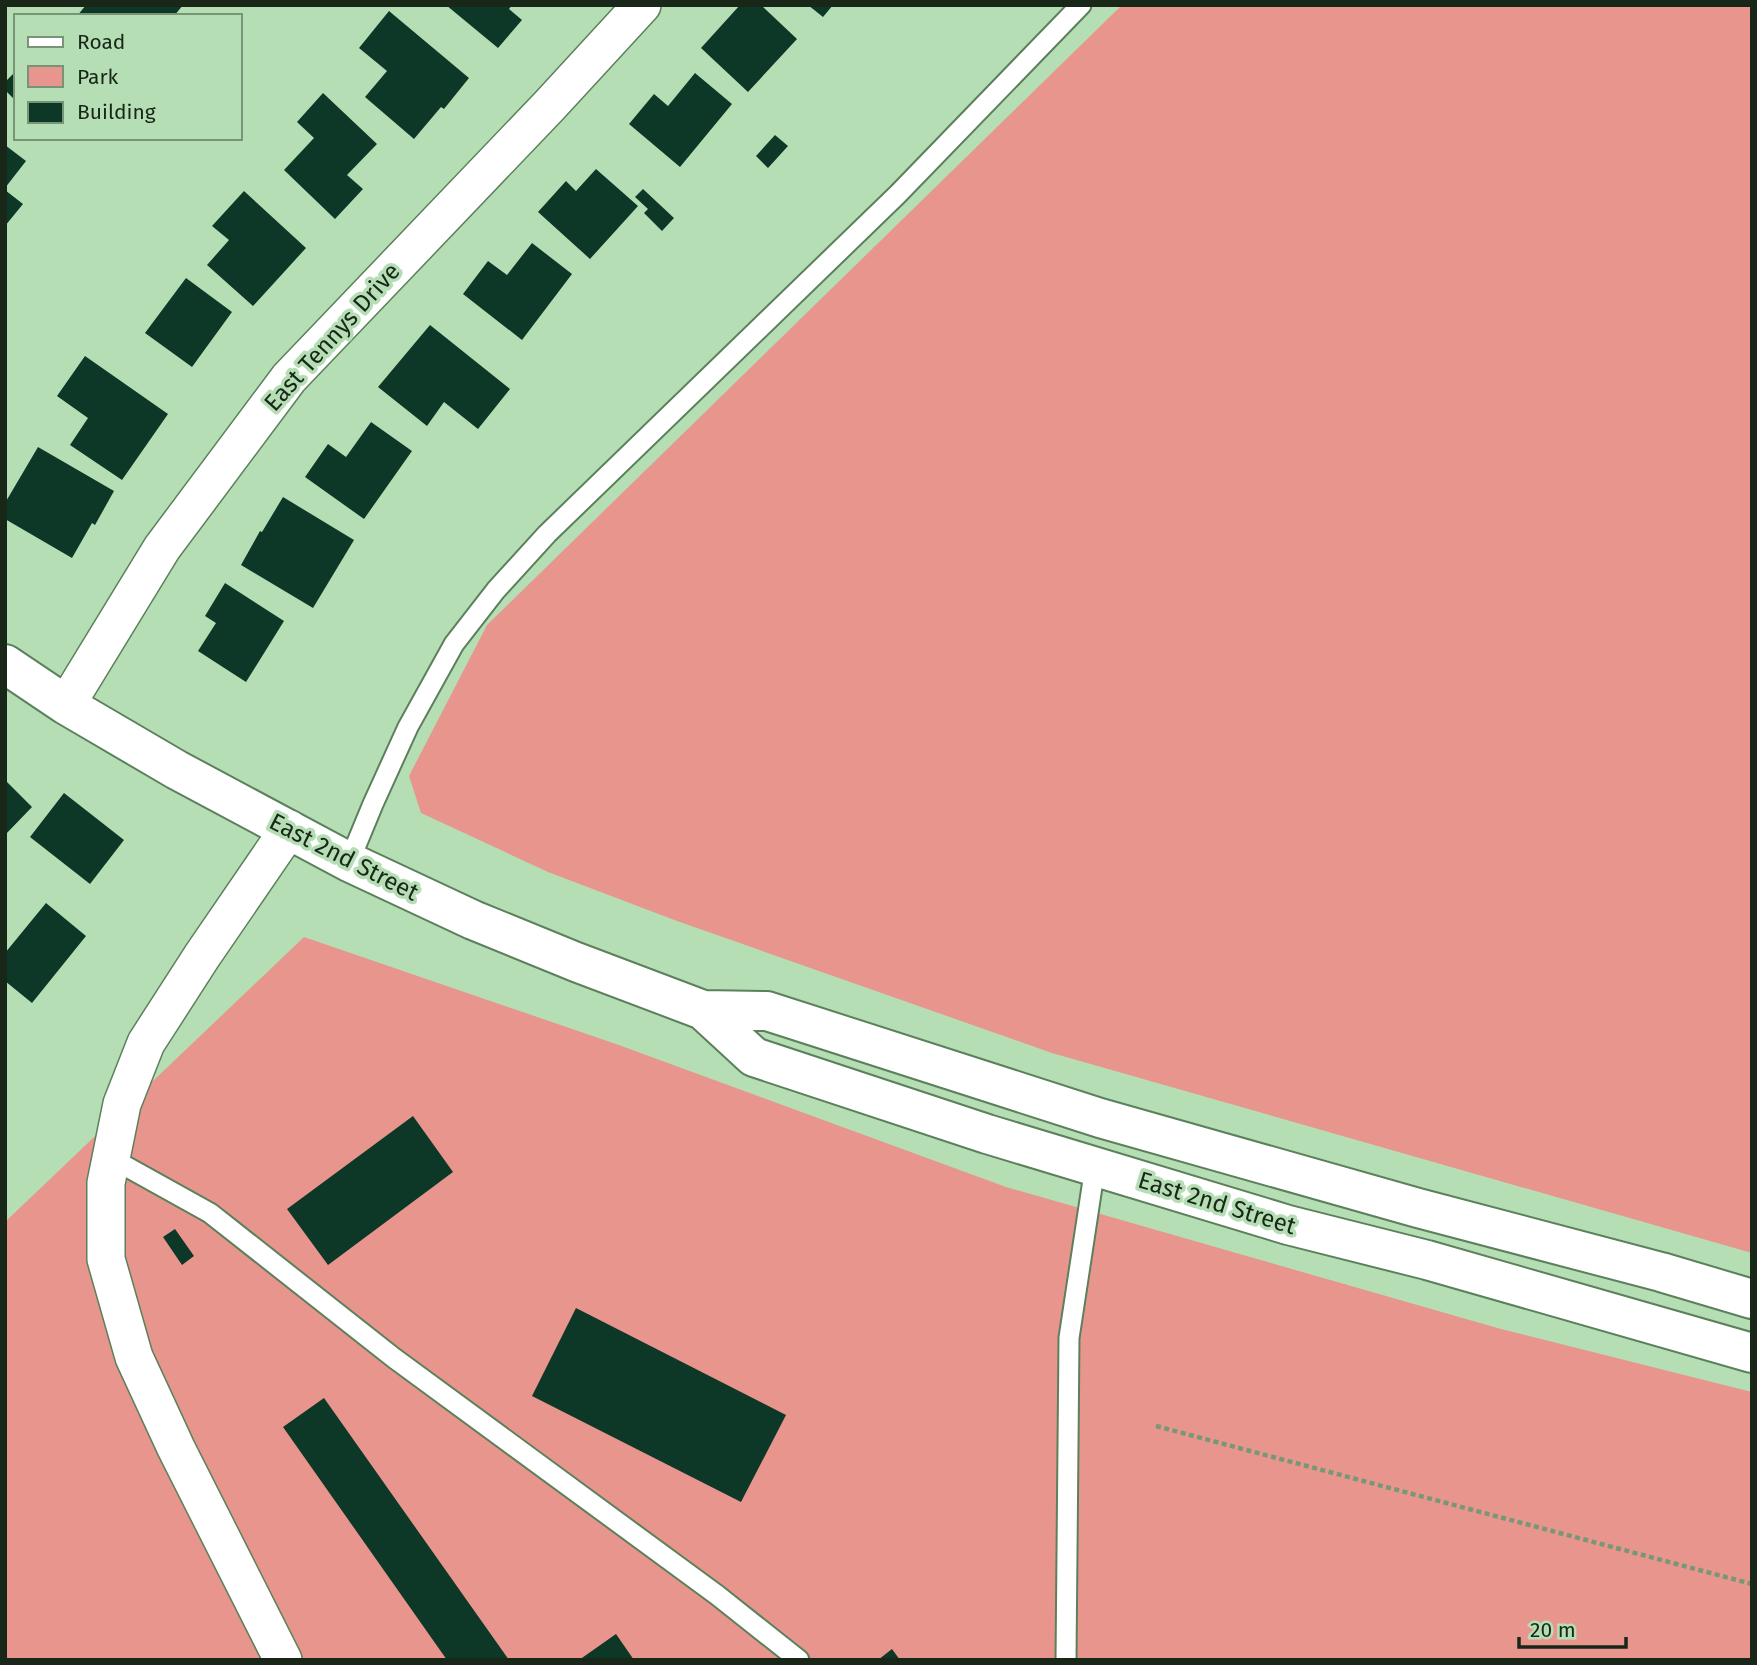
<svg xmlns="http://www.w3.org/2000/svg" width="1757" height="1665" font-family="'Fira Sans',sans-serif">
<rect width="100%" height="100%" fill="#b6deb5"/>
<path fill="#e8958e" d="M1122,5H1752V1253L1052,1053L677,921L548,872L421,813L409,776L487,625Z
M304,937L616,1044L1006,1187L1501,1329L1752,1392V1660H5V1222Z"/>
<path fill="#0d3828" d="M86,5H183L174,16H77Z
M446,5H512L509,9L522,20L498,48Z
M740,5H761L797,39L748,92L701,48Z
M808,5H833L823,17Z
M389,11L469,78L444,109L441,107L414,139L365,97L387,71L359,48Z
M16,71V101L5,90V82Z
M695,73L732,104L680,167L629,124L654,94L668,106Z
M323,93L377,144L347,175L363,189L335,219L284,170L314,138L297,122Z
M775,135L788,146L768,168L756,156Z
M5,145L26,161L5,188Z
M596,169L638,206L590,259L538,212L566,181L576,191Z
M643,189L674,218L662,231L644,213L648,209L635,197Z
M5,190L23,204L5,226Z
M244,191L306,248L253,306L207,265L229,240L212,226Z
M532,243L572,274L522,340L463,294L488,261L507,275Z
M186,278L232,312L192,367L145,333Z
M430,325L510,389L478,429L444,402L427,426L378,387Z
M85,356L168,414L122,480L70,445L88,418L57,396Z
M371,422L412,451L364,519L305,477L328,444L346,457Z
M38,447L114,491L95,525L92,523L72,558L5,519V503Z
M283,497L354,540L313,608L241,565L260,531L262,532Z
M225,583L284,621L246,682L198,651L216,623L205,616Z
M5,780L32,807L5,835Z
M64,793L124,840L90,884L30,837Z
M46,903L86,936L32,1003L5,981V953Z
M413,1116L453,1172L328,1265L287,1209Z
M175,1229L194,1256L182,1265L163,1237Z
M576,1308L786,1415L741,1502L532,1396Z
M324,1398L509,1660H447L283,1427Z
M616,1634L634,1660H579Z
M892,1649L900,1660H878Z"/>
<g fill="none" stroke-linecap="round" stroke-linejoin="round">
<g stroke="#5b805b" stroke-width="23">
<path id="lane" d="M349,862L373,804L408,727L454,644L496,590L547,534L898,194L1081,5
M111,1158L210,1213L394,1358L717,1595L799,1660
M1066,1660L1069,1338L1095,1167"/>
</g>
<g stroke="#5b805b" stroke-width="40">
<path id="street" d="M66,705L162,548L289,378L550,105L642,5
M283,1660L176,1448L134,1357L106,1259V1183L122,1104L146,1043L202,956L289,829"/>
</g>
<g stroke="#5b805b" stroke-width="42">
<path id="secondary" d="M5,664L66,705L177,770L349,862L473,920L576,962L703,1010L767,1011L1100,1118L1418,1208L1661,1272L1752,1299
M703,1010L754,1057L987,1134L1288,1225L1427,1260L1752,1353"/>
</g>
<path stroke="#789778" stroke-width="4.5" stroke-dasharray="5 3.5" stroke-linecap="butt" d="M1156,1426L1752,1584"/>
<use href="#lane" stroke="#fff" stroke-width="19"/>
<use href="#street" stroke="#fff" stroke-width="37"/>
<use href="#secondary" stroke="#fff" stroke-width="38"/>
</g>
<g text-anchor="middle" stroke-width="7" stroke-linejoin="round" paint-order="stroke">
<g font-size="24" fill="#182718" stroke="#b6deb5">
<text transform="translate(332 337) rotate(-48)" y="8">East Tennys Drive</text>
<text transform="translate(344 857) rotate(27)" y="8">East 2nd Street</text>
<text transform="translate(1217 1203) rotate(17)" y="8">East 2nd Street</text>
</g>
</g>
<rect width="1757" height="1665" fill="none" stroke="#182718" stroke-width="14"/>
<rect x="14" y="14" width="228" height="126" fill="#b6deb5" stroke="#779576" stroke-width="2"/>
<rect x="28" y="37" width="35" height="10" fill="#ffffff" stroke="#779576" stroke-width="2"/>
<text x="77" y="49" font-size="21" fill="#182718">Road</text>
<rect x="28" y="66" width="35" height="21" fill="#e8958e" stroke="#779576" stroke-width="2"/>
<text x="77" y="84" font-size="21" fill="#182718">Park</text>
<rect x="28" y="102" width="35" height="21" fill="#0d3828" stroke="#779576" stroke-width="2"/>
<text x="77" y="119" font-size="21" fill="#182718">Building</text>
<path d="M1519 1637v10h107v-10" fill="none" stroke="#182718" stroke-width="3.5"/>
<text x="1530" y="1637" font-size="21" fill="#182718" stroke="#b6deb5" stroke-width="5" paint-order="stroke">20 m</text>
</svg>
